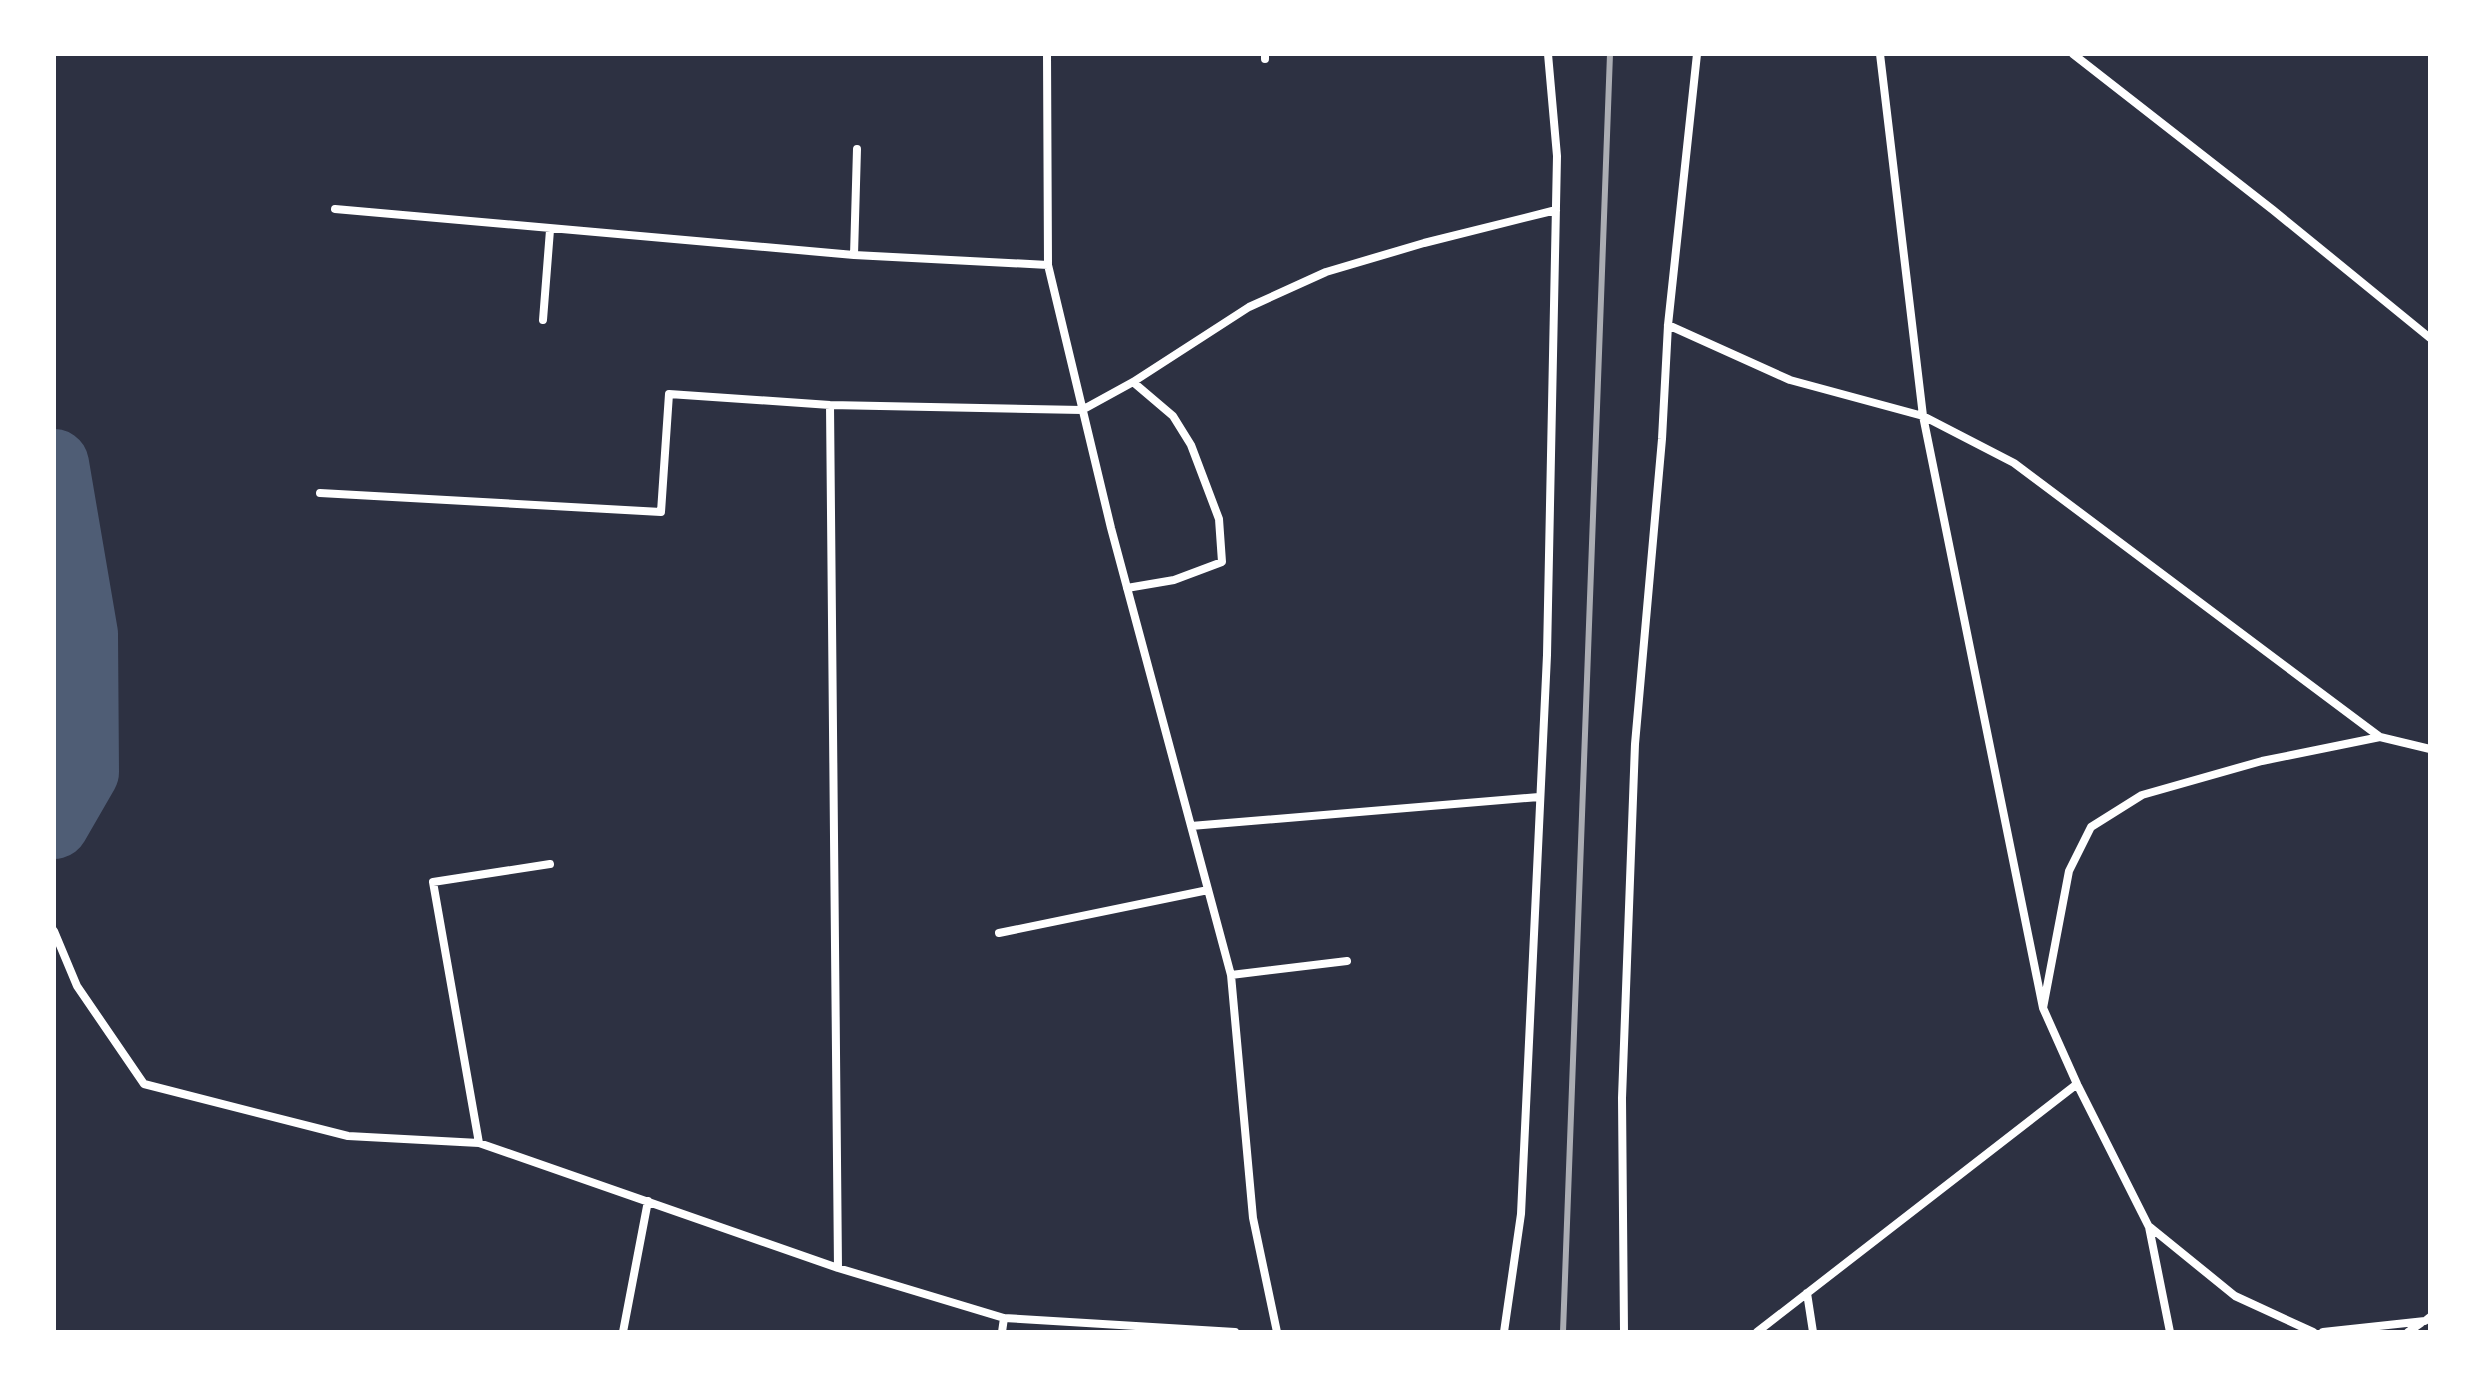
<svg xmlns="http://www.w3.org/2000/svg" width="2484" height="1386" font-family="'Golos Text',sans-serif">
<rect width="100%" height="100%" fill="#2d3142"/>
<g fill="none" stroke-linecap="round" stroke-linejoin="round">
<path stroke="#4f5d75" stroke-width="70" d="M54,464L83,634L84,772L54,824"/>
<path stroke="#fff" stroke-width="8" d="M1047,54L1048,265L1111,528L1231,975L1253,1218L1277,1332
M1880,54L1923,416L2043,1008
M2073,54L2273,210L2430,338
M1265,59V54
M335,209L854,255L1048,265
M854,255L857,149
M543,320L550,230
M1668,325L1790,380L1923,416L2014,463L2380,737
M830,405L838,1268
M320,493L661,512L669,394L830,405L1082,410L1133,382L1249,307L1326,272L1424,243L1556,210
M1127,588L1174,580L1222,562L1219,519L1191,445L1173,416L1133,382
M1191,826L1539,797
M54,931L77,986L144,1084L348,1136L479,1143L838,1268L1004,1318L1235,1332
M999,933L1208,890
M1231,975L1347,961
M479,1143L433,882L550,864
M2150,1227L2235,1296L2313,1332
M1807,1293L1813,1332
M623,1332L648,1201
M1002,1332L1004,1318
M1504,1332L1521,1214L1547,655L1557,156L1548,54
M1624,1332L1622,1098L1635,744L1662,439L1668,325L1697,54
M1757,1332L2077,1084
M2170,1332L2149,1227L2077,1084L2043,1008L2069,871L2091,827L2142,795L2262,761L2380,737L2430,749
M2323,1332L2425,1321L2430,1317
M2408,1332L2421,1323"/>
<path stroke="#abadb3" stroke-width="6" d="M1563,1332L1610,54"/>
</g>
<rect width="2484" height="1386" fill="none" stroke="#ffffff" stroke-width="112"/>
</svg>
